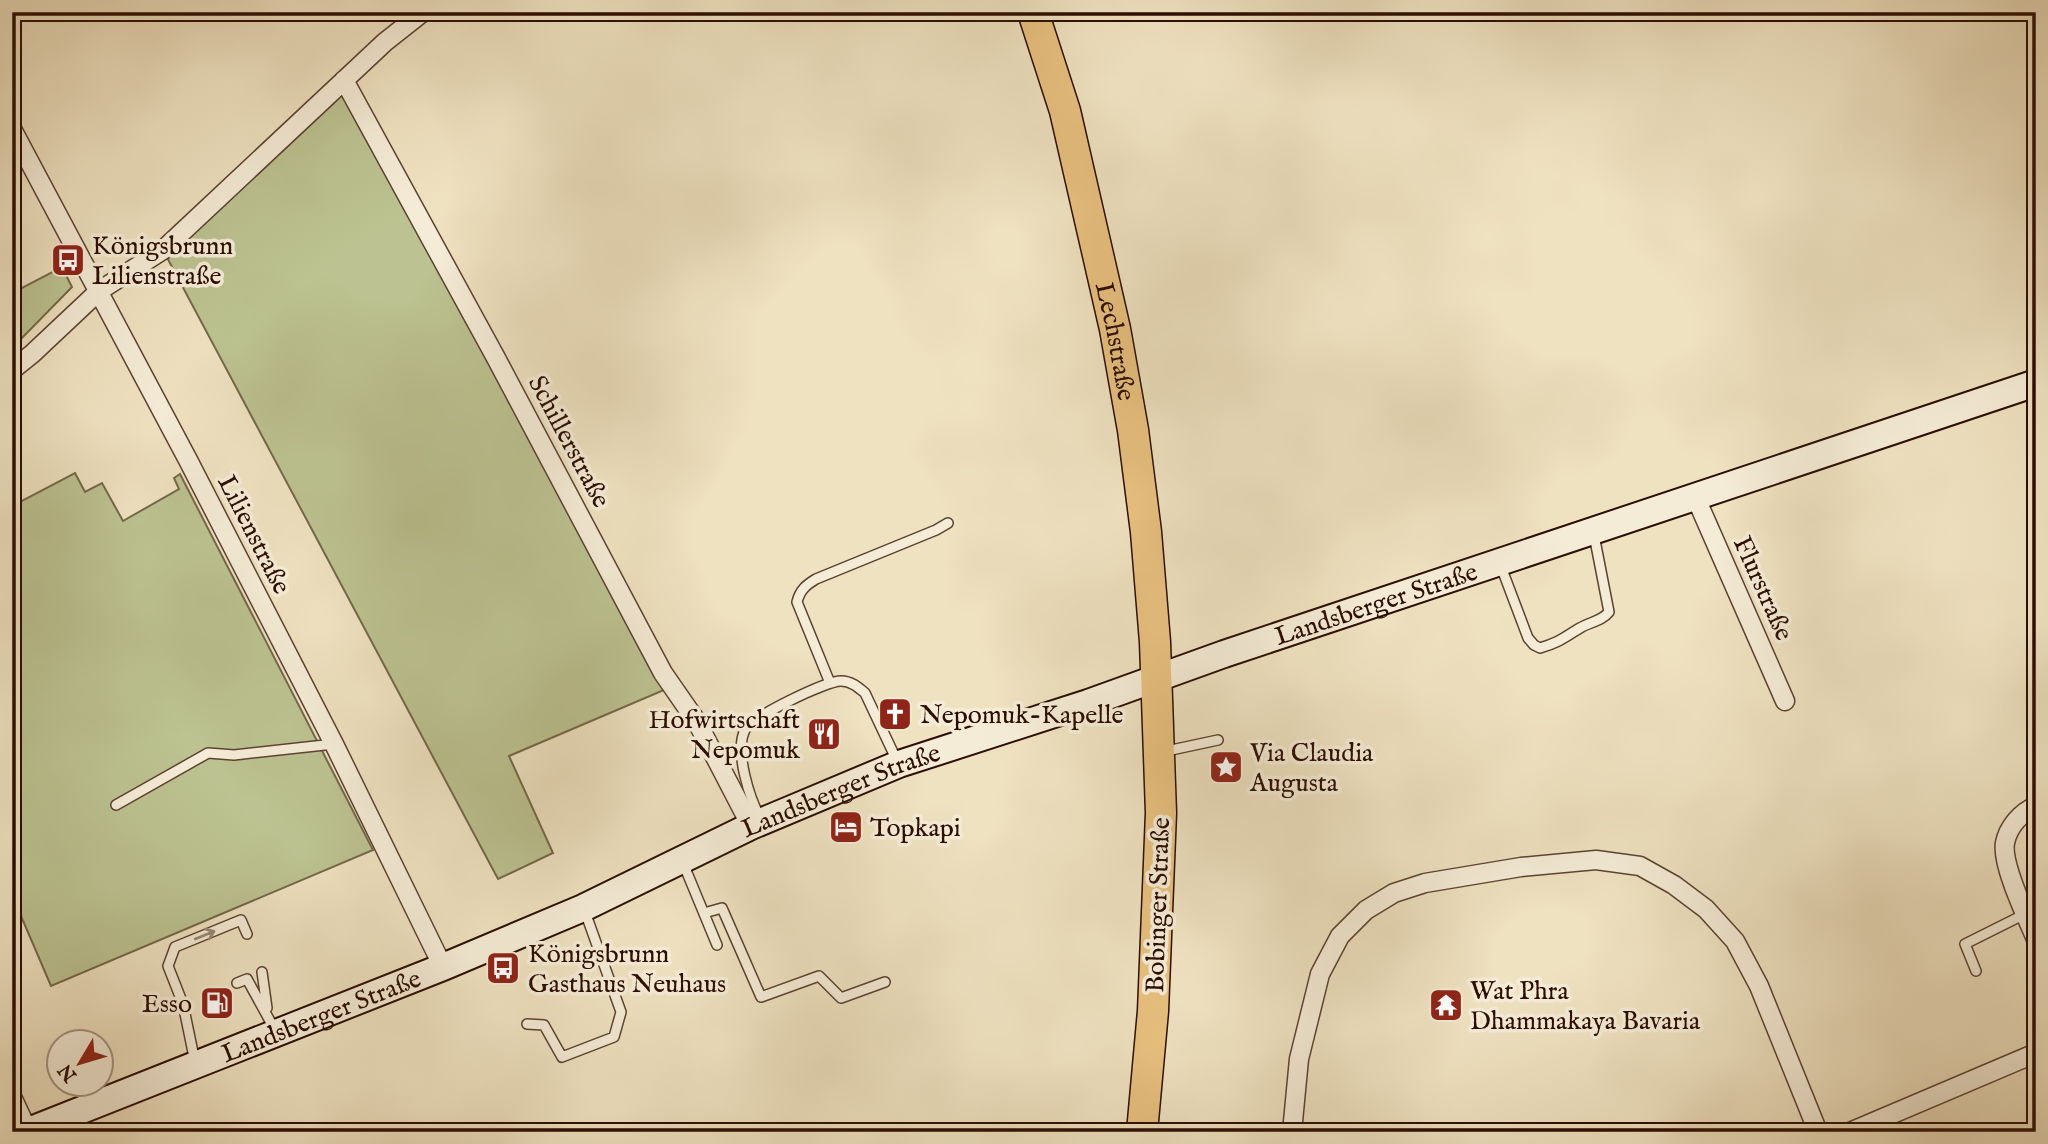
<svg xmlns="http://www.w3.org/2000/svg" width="2048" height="1144" font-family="'IM FELL English',serif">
<rect width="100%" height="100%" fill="#efe2c1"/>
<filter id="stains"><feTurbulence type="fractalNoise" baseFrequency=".00286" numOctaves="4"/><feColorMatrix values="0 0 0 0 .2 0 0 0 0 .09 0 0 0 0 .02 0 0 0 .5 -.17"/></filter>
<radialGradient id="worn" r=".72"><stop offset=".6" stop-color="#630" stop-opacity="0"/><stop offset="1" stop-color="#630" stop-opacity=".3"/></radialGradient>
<path fill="#bcc291" stroke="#746849" stroke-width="2" d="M346,87L664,690L509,756L553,853L498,879L163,250Z
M62,267L72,287L20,340L12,345V293Z
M75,473L85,492L102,483L123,521L179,489L174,478L180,474L373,850L51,986L21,916L12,919V506Z"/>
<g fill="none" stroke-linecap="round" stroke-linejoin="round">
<g stroke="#5c4231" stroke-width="12">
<path id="lane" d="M1500,564L1528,638L1534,645L1540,648C1560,642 1563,638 1580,628C1590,622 1602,621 1609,612L1594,535
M830,683L797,602C800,590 806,585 816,579L936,530L948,523
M1162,752L1218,740
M116,805L208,753L234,755L334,744
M761,819C750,800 734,751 745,730C751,717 826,681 841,681C851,681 858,687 865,693L898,763
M683,863L717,945
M704,913L722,908L761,997L819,976L841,998L885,982
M1976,971L1965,944L2025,914
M262,972L267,1008
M237,983L247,979L276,1032
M187,1003L183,1004L195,1062
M183,1004L168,966L175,947L241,920L247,934
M527,1024L544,1025L562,1057L614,1037L621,1012L584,909"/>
</g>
<g stroke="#5c4231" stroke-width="21">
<path id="street" d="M344,80L496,358L663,673L697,722L751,826
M12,129L188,460L334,744L443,967
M12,370L32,354L99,291L163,250L385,42L423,12
M1695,496L1785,701
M2036,806C2021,812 2008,827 2005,843C2001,864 2027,918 2036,939
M12,1097L28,1131
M1292,1132L1299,1059L1320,974L1340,936L1366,910L1394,893L1425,883L1521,867L1596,860L1640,866L1674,885L1706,909L1735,941L1759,986L1818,1132
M1850,1132L2036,1053"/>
</g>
<g stroke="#2b0d01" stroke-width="30">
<g id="secondary">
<path id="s1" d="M26,1132L443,967L583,908L751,826L899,764L1088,703L1224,654L2036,383"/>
</g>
</g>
<g stroke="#2b0d01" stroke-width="33">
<g id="primary">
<path id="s2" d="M1033,12L1065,111L1115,329L1133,430L1146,532L1155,642L1161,813L1153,1011L1142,1132"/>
</g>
</g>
<use href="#lane" stroke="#f5ecd7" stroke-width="9"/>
<use href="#street" stroke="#f5ecd7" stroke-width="18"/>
<use href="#secondary" stroke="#f5ecd7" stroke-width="26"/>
<use href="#primary" stroke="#e8c180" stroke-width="30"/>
</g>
<defs><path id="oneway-shaft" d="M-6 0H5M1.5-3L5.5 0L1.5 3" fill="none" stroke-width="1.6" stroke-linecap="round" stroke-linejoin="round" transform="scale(1.75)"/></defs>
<use stroke="#9a8877" href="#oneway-shaft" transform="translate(205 935) rotate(-22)"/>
<defs>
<g id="bus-square" transform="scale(1.75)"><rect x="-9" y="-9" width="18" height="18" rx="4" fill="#8f2418" stroke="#f5ecd7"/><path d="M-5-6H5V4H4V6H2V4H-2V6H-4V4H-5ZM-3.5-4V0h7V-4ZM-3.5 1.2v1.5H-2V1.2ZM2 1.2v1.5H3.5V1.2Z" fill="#fff"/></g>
<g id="church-square" transform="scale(1.75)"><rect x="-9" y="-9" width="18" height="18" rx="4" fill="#8f2418" stroke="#f5ecd7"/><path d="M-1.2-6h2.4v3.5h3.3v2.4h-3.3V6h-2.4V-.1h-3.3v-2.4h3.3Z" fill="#fff"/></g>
<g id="restaurant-square" transform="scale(1.75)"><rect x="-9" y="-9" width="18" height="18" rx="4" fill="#8f2418" stroke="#f5ecd7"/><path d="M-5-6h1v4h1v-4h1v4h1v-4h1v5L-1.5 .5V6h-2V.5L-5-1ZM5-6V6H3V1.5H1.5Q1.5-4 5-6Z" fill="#fff"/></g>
<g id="sight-square" transform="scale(1.75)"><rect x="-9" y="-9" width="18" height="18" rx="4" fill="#8f2418" stroke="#f5ecd7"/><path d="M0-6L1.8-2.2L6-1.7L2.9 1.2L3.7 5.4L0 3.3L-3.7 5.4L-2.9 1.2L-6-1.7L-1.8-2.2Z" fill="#fff"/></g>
<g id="hotel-square" transform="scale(1.75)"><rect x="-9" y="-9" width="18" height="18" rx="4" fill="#8f2418" stroke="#f5ecd7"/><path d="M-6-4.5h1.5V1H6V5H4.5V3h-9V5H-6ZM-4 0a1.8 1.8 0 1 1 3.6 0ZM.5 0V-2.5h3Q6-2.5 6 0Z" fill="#fff"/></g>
<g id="fuel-square" transform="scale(1.75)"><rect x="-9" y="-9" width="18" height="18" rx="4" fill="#8f2418" stroke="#f5ecd7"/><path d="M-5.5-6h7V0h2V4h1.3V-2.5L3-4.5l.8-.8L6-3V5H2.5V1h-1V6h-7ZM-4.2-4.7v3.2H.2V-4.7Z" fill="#fff"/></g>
<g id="temple-square" transform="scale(1.75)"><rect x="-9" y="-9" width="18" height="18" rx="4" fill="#8f2418" stroke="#f5ecd7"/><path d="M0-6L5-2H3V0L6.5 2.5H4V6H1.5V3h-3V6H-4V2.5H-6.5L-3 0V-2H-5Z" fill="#fff"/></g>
</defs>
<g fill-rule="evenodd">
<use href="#bus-square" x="68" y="260"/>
<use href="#church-square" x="895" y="714"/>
<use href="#restaurant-square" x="824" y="734"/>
<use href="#sight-square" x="1226" y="767"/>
<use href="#hotel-square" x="846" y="827"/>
<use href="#bus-square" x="503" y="968"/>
<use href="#fuel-square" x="217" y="1003"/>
<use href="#temple-square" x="1446" y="1005"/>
</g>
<g text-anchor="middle" stroke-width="7" stroke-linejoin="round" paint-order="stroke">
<g font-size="26" fill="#2b0d01" stroke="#f5ecd7" text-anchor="start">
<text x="92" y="254">Königsbrunn<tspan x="92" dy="30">Lilienstraße</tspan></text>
<text x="920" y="723">Nepomuk-Kapelle</text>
<text x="800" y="728" text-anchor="end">Hofwirtschaft<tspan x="800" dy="30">Nepomuk</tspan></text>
<text x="1250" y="761">Via Claudia<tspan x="1250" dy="30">Augusta</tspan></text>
<text x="870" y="836">Topkapi</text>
<text x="528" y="962">Königsbrunn<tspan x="528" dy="30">Gasthaus Neuhaus</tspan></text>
<text x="1470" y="999">Wat Phra<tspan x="1470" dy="30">Dhammakaya Bavaria</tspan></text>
<text x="192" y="1012" text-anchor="end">Esso</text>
</g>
<g font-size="26" fill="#2b0d01" stroke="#f5ecd7">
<text dy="9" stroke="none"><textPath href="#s2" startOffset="340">Lechstraße</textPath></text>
<text transform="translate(570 441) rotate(62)" y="9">Schillerstraße</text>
<text transform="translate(255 534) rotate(63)" y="9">Lilienstraße</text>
<text transform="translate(1764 588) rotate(66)" y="9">Flurstraße</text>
<text dy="9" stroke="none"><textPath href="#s1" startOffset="1451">Landsberger Straße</textPath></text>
<text dy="9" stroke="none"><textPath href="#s1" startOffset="884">Landsberger Straße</textPath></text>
<text transform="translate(1157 905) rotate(-88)" y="9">Bobinger Straße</text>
<text dy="9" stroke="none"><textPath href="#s1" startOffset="317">Landsberger Straße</textPath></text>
</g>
</g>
<rect width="2048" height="1144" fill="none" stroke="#efe2c1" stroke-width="42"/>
<rect x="14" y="14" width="2020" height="1116" fill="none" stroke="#2b0d01" stroke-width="3.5"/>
<rect x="21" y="21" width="2006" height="1102" fill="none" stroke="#2b0d01" stroke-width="2"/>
<g transform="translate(80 1063) rotate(232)"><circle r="33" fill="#f5ecd7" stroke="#a49381" stroke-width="2"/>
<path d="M0-5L12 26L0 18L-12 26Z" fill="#8f2418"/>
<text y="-10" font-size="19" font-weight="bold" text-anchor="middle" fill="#2b0d01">N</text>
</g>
<rect width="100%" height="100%" filter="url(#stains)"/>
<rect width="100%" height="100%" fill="url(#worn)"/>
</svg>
